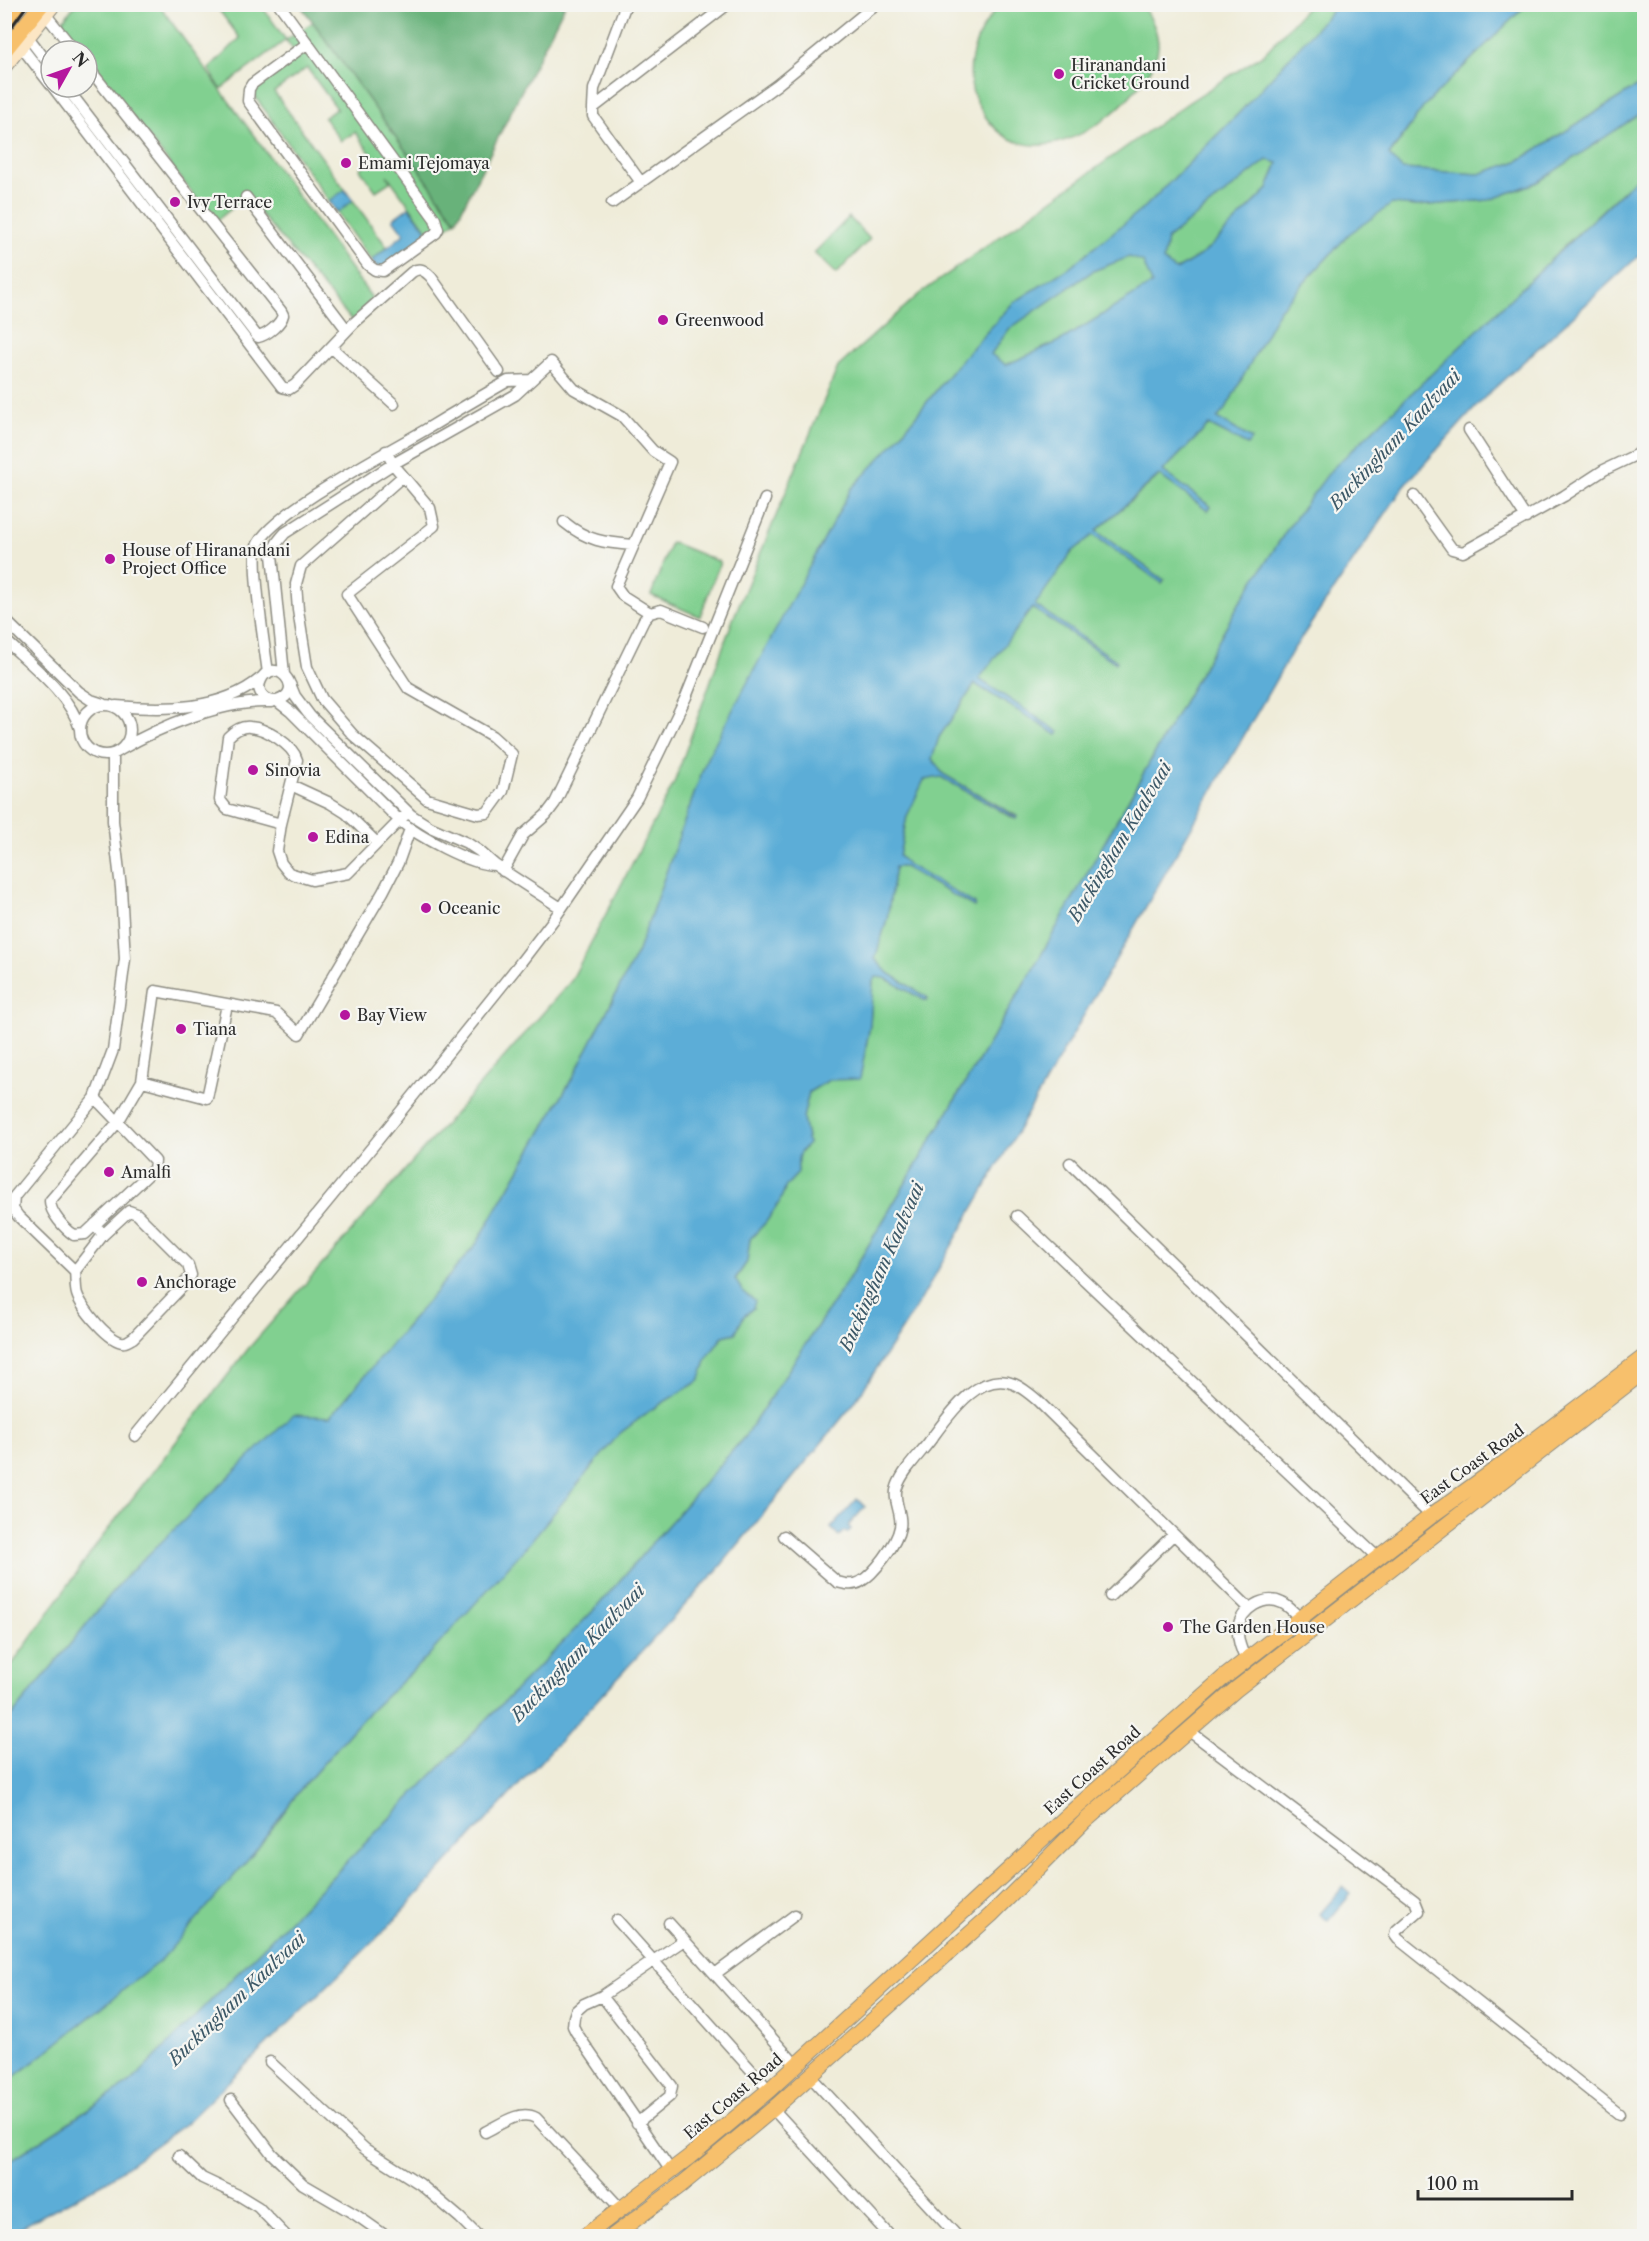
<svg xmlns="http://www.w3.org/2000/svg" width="1649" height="2241" font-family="'Libre Caslon Text',serif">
<rect width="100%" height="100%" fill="#f6f6f2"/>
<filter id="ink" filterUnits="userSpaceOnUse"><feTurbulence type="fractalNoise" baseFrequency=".0167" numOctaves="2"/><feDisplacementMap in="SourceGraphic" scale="12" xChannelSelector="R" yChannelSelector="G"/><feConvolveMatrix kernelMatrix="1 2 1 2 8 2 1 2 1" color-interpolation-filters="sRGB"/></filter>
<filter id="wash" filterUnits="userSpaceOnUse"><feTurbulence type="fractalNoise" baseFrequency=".008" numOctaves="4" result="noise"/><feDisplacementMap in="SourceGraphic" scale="24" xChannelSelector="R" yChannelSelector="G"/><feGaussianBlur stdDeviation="1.35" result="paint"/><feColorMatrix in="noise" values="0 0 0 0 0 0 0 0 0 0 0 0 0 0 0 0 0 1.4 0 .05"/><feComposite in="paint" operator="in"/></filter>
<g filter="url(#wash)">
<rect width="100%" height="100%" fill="#efecd9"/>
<path fill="#81d090" stroke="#567e5e" stroke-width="1.5" d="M75,5H159L372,298L354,323L246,197L215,222L87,58V51H81L60,24Z
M215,5H261L286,40L313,22L456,221L432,237L387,175L390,182L376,191L360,169L374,158L355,132L341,141L324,118L336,109L338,110L307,68L274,92L387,247L371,261L252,92L298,56L286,40L221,89L209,69L240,38Z
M1001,5H1142C1151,17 1158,31 1158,46C1157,64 1146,78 1135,90C1101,133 1025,175 985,116C978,106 972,95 971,83C967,54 981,24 1001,5Z
M1309,5H1338L1239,113L1145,207L1067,269L1013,303L955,367L895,442L707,758L638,951L573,1077L477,1243L330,1417L125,1577L5,1724L4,1676L100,1540L248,1349L571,981L674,783L733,619L838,367L918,295L1189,102L1264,54Z
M1526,5H1644V82L1518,161L1479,174L1402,169L1389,156L1425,105Z
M1644,111V171L1562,248L1290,525L1240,602L1032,971L849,1278L746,1435L596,1608L131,2082L5,2164V2083L35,2061L254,1853L299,1791L364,1717L428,1656L619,1434L652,1409L699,1381L707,1358L723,1336L735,1333L744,1316L753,1308L754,1301L743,1292L735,1280L747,1262L750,1239L766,1222L779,1203L786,1186L798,1173L797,1157L808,1143L803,1118L809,1092L829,1080L849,1078L866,1046L870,1025L873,981L876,976L885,978L926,1001L928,998L887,972L875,959L887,919L895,867H904L974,907L975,904L906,864L899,856L907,816L924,779L941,777L1015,819L1017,816L943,774L932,759L939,737L975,684L1057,734L1058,732L978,679L1032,607L1116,663L1117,661L1034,605L1072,552L1093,534L1162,583L1164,580L1096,531L1160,475L1208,511L1211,507L1163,471L1209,425L1247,444L1252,439L1216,419L1225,410L1279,310L1349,234L1392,203L1416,206L1489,200L1538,182Z
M1267,160L1278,162L1268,189L1204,253L1176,270L1163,261L1167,239Z
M849,217L870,239L836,274L814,253Z
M1130,256L1143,261L1153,284L1060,341L1006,365L990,354L1009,329L1093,271Z
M671,542L720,562L700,617L651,595Z"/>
<path fill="#68b27a" stroke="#4a6e52" stroke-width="1.5" d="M300,5H565L456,221L313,22Z"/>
<path fill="#5cadd7" stroke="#446c81" stroke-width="1.5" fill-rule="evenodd" d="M1338,4L1526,5L1425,105L1389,155L1402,169L1479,174L1518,161L1644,82V111L1538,182L1489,200L1416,206L1392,204L1349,234L1279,310L1225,410L1217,418L1252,439L1247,445L1209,425L1163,471L1211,507L1208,511L1159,475L1096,531L1164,580L1162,583L1093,535L1072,552L1035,605L1117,661L1116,663L1032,608L979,679L1059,732L1057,735L975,684L939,737L932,759L943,774L1017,817L1016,819L941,777L924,780L907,816L899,856L907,864L975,904L974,907L904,867H895L887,919L875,959L887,972L928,998L926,1001L885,978L876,977L873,981L870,1025L860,1079L829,1080L809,1092L803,1118L808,1144C797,1153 797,1159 798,1173L786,1186L779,1203L766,1222L750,1239L747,1262L735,1279L743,1292L755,1301L753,1308L744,1316L735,1333L723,1336L707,1358L699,1381L652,1409L619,1434L525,1548L428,1656L364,1717L299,1791L254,1853L162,1959L35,2061L5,2083V1724L125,1577L293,1415L330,1417L477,1243L573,1077L638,951L707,758L851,489L895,442L955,367L1013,303L1067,269L1145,207L1239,113ZM1267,160L1278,163L1268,189L1204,253L1176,270L1163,261L1167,239ZM1129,257L1143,262L1152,284L1060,341L1006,365L991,354L1009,329L1093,271Z
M1644,171V251L1485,397L1405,485L1293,650L919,1303L855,1402L719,1568L384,1931L185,2124L106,2181L5,2236V2164L131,2082L596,1608L746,1435L849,1278L1032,971L1240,602L1290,525L1331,470Z
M345,190L353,200L338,213L329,201Z
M409,207L432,237L380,271L371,261L404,234L393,219Z
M857,1499L865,1507L848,1526L851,1529L847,1533L844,1531L839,1536L831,1528Z
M1343,1887L1351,1894L1328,1921L1320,1914Z"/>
</g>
<g filter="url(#ink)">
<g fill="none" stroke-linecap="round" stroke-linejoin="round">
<g stroke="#8d8c82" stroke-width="13">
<path id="street" d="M279,4L435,219L438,229L436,233L383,271L375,270L368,265L248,101L249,89L252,84L308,43
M46,15L75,51
M28,37L51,67
M16,40L51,85
M53,87L282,387L289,389L295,385L354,323L412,272C420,267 424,270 431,277L499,372
M66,87L256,335L258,337C267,335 281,324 283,315L281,311L87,66
M593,108L594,89L626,4
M640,181L593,116V108L728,4
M246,197L347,330
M612,203L777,85L876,4
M331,347L394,404
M1469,430L1526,518
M386,451L393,464L430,508L434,526L347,594L408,688L492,736L512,754L503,791L487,813L478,814L427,799L353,735L322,699L307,667L298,610L296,584L301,566L403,476
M1414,496L1452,549L1463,552L1564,496L1604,470L1644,451
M564,522C587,541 605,543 634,545
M4,619L79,692L91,700L103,704
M4,639C30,664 70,694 80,729
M268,673C265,649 251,564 257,546C270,513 391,450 425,430C453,413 480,397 508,381L531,380
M284,674L272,555C274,545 279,540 285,533L393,464L515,395L551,362L574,389L622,416L653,451L670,462L616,586L623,596L650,613
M290,684L295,696L310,716L411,815L430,827L467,843L479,851L495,865L561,908
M277,701C309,690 273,654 261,680C255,692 266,702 277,701L290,711L399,820C418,836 470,865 495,865
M80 730a25 25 0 1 1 50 0a25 25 0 1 1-50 0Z
M116,706C164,710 222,711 261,678
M120,750C161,726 223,700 272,702
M291,785L330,803L346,813L377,843
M281,824L227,809L220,800L228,737C234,731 242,726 250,727C266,728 293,745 297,760L281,824L277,851L281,863L289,873L312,880L348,873L408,812
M503,871L523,835L546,815L555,803L644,620L650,613L661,610L703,627
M142,1081L207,1098L227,1005
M95,1098L118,1122L142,1081L155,991L276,1013L299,1034L383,892L398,863L410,829
M118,1122L155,1161L154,1169L85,1234L74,1235C65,1229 50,1213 50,1201Z
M1070,1163L1431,1516
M1017,1216L1377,1557
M95,1224L103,1235L129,1211L137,1214L188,1265L191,1275L182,1287L133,1338C131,1339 127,1342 125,1342C111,1345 81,1307 77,1294C75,1288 76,1278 75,1271L103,1235
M75,1271L18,1216L13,1209L14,1197L95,1098L113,1050L125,959L121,888L113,821V754
M135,1436L373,1146L521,962L554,919L637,798L686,697L765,499
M784,1536L837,1582C845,1584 853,1586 860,1582C874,1574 897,1544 900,1527C903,1514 892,1500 897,1487C903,1470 919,1455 929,1442C947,1418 978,1369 1014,1384C1023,1388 1030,1394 1037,1400L1249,1608
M1110,1596L1173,1535
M1246,1660C1241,1650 1237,1639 1238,1628C1241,1609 1264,1594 1282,1603C1289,1606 1294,1613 1300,1618
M1188,1730L1415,1901L1419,1911L1396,1931L1395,1935L1398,1939L1619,2114
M617,1920L769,2090
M669,1923L797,2066
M715,1974L795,1915
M602,1996L672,2086L670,2096L637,2123
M270,2062L365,2149L420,2184L460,2218L478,2236
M810,2076L957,2236
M231,2100L272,2154L303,2184L356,2215L386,2236
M773,2109L890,2236
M485,2132C500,2125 519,2109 536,2118L621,2209
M179,2156L202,2178L240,2196L258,2207L286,2236
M671,2171L576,2032L573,2026L574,2017L576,2011L584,2004L602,1996L684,1940"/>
</g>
<g stroke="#8d8c82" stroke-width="16">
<path id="secondary" d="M4,67L54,4"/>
</g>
<g stroke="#8d8c82" stroke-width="17">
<path id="primary" d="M4,22L19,4
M4,51L42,4
M585,2236L689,2157L769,2090L1076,1808L1222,1679L1431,1516L1499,1467L1644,1357
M613,2236L681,2185L773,2109L991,1915L1085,1821L1235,1690L1644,1371"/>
</g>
<use href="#street" stroke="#fff" stroke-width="10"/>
<use href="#secondary" stroke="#fce6c4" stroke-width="14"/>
<use href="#primary" stroke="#f7c06c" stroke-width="15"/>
<path stroke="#2b2b2b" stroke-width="3" d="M4,37L28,4"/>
</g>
</g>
<g fill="#b5179e" stroke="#f6f6f2" stroke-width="2">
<circle cx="1059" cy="74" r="6"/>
<circle cx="346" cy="163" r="6"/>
<circle cx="175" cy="202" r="6"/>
<circle cx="663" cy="320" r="6"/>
<circle cx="110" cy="559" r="6"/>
<circle cx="253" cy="770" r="6"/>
<circle cx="313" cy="837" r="6"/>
<circle cx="426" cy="908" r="6"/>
<circle cx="345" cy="1015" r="6"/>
<circle cx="181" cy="1029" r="6"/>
<circle cx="109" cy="1172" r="6"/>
<circle cx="142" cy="1282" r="6"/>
<circle cx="1168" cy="1627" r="6"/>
</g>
<g text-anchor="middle" stroke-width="4.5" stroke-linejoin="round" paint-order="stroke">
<g font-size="16" fill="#2b2b2b" stroke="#f6f6f2" text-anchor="start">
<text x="1071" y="71">Hiranandani<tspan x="1071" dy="18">Cricket Ground</tspan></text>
<text x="358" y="169">Emami Tejomaya</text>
<text x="187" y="208">Ivy Terrace</text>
<text x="675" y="326">Greenwood</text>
<text x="122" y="556">House of Hiranandani<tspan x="122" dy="18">Project Office</tspan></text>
<text x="265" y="776">Sinovia</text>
<text x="325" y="843">Edina</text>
<text x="438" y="914">Oceanic</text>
<text x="357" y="1021">Bay View</text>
<text x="193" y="1035">Tiana</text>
<text x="121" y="1178">Amalfi</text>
<text x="154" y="1288">Anchorage</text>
<text x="1180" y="1633">The Garden House</text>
</g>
<g font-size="16" fill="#2b2b2b" stroke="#f6f6f2">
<text transform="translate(1472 1464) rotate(-36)" y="6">East Coast Road</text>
<text transform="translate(1092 1770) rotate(-42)" y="6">East Coast Road</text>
<text transform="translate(733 2096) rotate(-40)" y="6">East Coast Road</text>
</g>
<g font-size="18" font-style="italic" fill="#3c5867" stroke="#f6f6f2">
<text transform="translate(1395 440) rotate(-47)" y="6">Buckingham Kaalvaai</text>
<text transform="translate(1120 842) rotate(-59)" y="6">Buckingham Kaalvaai</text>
<text transform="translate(882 1267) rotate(-66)" y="6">Buckingham Kaalvaai</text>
<text transform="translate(578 1653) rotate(-46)" y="6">Buckingham Kaalvaai</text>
<text transform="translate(237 1999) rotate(-44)" y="6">Buckingham Kaalvaai</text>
</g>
</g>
<rect width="1649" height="2241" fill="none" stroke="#f6f6f2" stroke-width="24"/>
<g transform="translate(69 69) rotate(50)"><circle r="28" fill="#f6f6f2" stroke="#a5a5a2" stroke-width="1.5"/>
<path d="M0-4.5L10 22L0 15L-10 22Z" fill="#b5179e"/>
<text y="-9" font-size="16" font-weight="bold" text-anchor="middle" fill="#2b2b2b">N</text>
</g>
<path d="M1418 2190v9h154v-9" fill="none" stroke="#2b2b2b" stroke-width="3"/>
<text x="1427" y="2190" font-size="18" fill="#2b2b2b" stroke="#f6f6f2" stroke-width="4.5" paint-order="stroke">100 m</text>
</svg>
